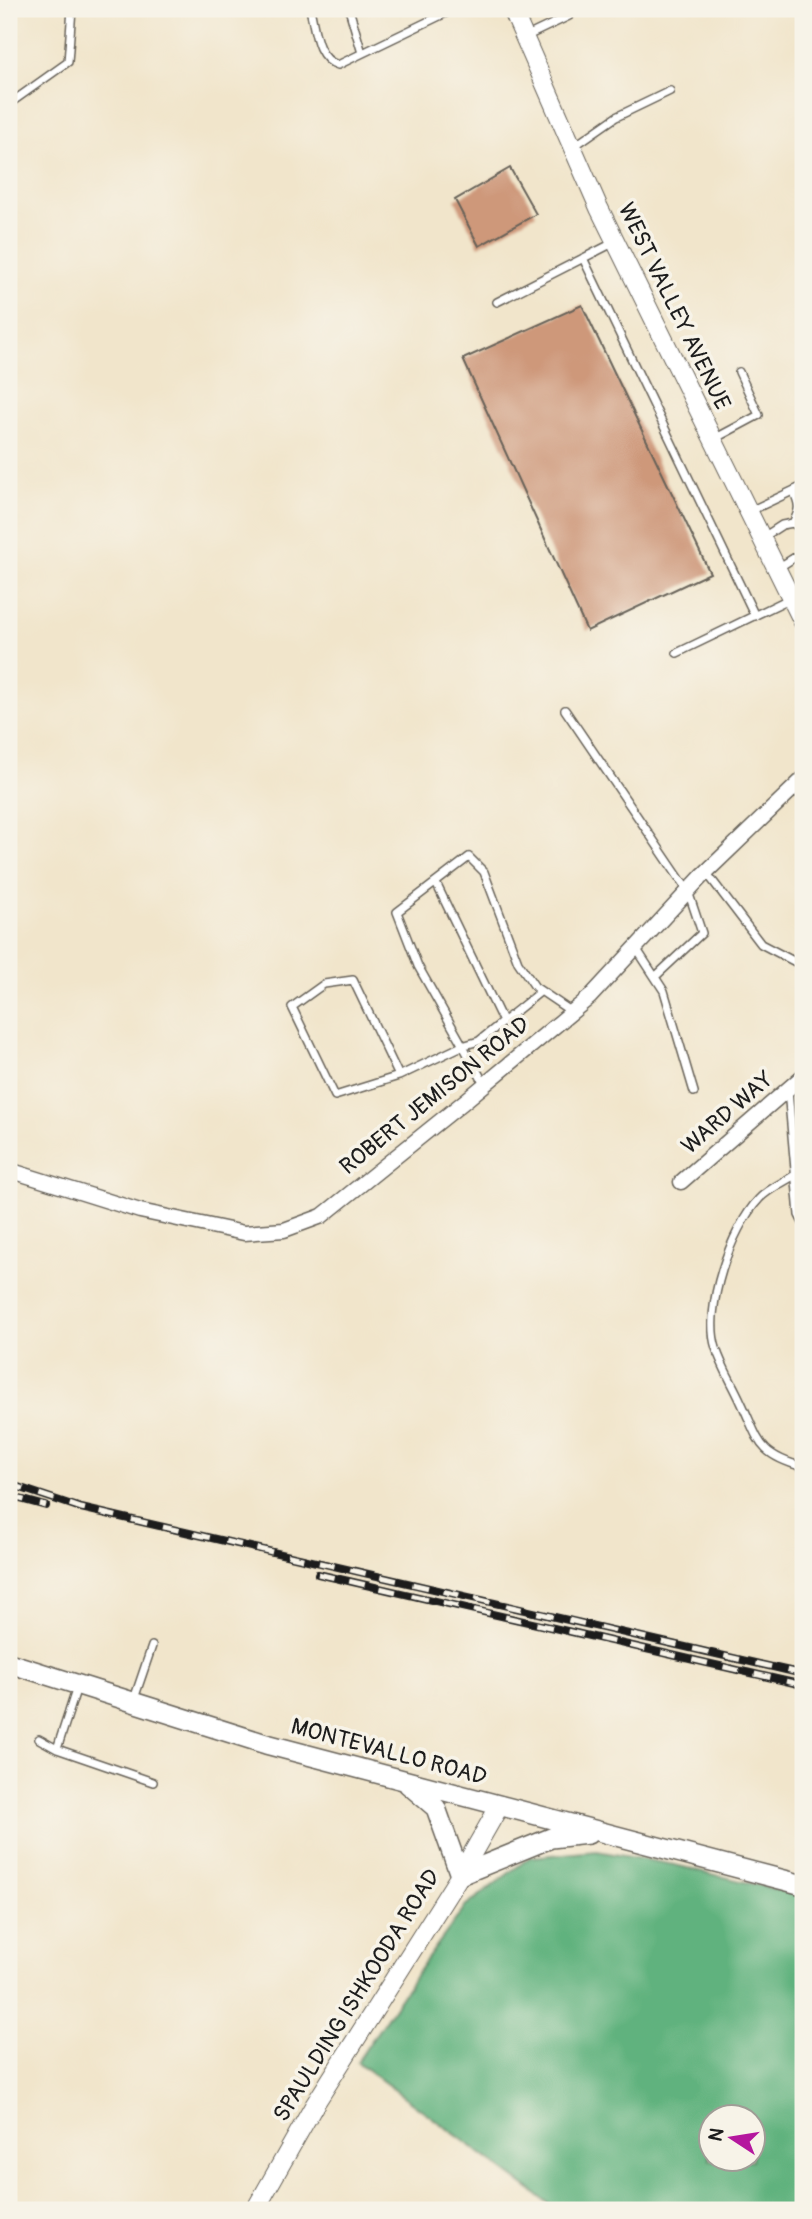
<svg xmlns="http://www.w3.org/2000/svg" width="812" height="2219" font-family="Pangolin,sans-serif">
<rect width="100%" height="100%" fill="#f7f3e8"/>
<filter id="ink" filterUnits="userSpaceOnUse"><feTurbulence type="fractalNoise" baseFrequency=".0143" numOctaves="2"/><feDisplacementMap in="SourceGraphic" scale="14" xChannelSelector="R" yChannelSelector="G"/><feConvolveMatrix kernelMatrix="1 2 1 2 8 2 1 2 1" color-interpolation-filters="sRGB"/></filter>
<filter id="wash" filterUnits="userSpaceOnUse"><feTurbulence type="fractalNoise" baseFrequency=".00686" numOctaves="4" result="noise"/><feDisplacementMap in="SourceGraphic" scale="28" xChannelSelector="R" yChannelSelector="G"/><feGaussianBlur stdDeviation="1.57" result="paint"/><feColorMatrix in="noise" values="0 0 0 0 0 0 0 0 0 0 0 0 0 0 0 0 0 1.4 0 .05"/><feComposite in="paint" operator="in"/></filter>
<g filter="url(#wash)">
<rect width="100%" height="100%" fill="#f1e5cb"/>
<path fill="#61b27e" stroke="#3e674d" stroke-width="2" fill-rule="evenodd" d="M597,1851L675,1865L803,1896V2210H558L357,2062L419,1970L465,1907L530,1857ZM710,2118H752V2160H710Z"/>
<g id="blocks">
<path fill="#ce987a" d="M510,168L536,214L479,246L455,200Z
M582,305L710,573L587,631L463,359Z"/>
</g>
</g>
<g filter="url(#ink)">
<use href="#blocks" fill-opacity="0" stroke="#676259" stroke-width="2"/>
<g fill="none" stroke-linecap="round" stroke-linejoin="round">
<g stroke="#676259" stroke-width="10">
<path id="service" d="M310,9C315,29 316,59 338,65L454,9
M349,9L362,53
M525,37L569,16L566,9
M9,104L68,62L72,9
M573,147L616,117L670,91
M583,258L755,616
M497,302L615,242
M714,439L759,415L739,372
M793,491C800,504 800,510 793,523
M750,511L803,486
M762,538L782,525L793,523L803,531
M778,568L803,552
M677,653L791,598
M565,710L688,891L702,933L656,976
M706,872L761,944L803,966
M436,883L503,1022
M636,948L664,991L694,1092
M399,1076L335,1096L292,1007L324,984L353,980L399,1076L462,1046L479,1041L541,991
M485,1085L418,966L397,912L469,857L484,872L518,962L535,987L572,1012
M788,1090L799,1215L803,1223
M795,1175C784,1182 768,1189 759,1199C731,1228 703,1309 716,1348C722,1367 733,1384 741,1402C760,1442 757,1454 803,1467
M133,1702L152,1646
M39,1739L57,1749L153,1782
M57,1749L77,1687"/>
</g>
<g stroke="#676259" stroke-width="17">
<path id="minor" d="M9,1170L140,1211L244,1233L284,1230L322,1216L465,1101L590,997L702,876L803,779
M681,1182L803,1076"/>
</g>
<g stroke="#676259" stroke-width="20">
<path id="tertiary" d="M512,9L599,208L803,622
M255,2210L315,2104L460,1875L500,1805"/>
</g>
<g stroke="#676259" stroke-width="22">
<path id="secondary" d="M9,1663L266,1744L803,1885
M408,1784L436,1808L460,1875L551,1838L588,1834"/>
</g>
<use href="#service" stroke="#fff" stroke-width="7"/>
<use href="#minor" stroke="#fff" stroke-width="14"/>
<use href="#tertiary" stroke="#fff" stroke-width="18"/>
<use href="#secondary" stroke="#fff" stroke-width="19"/>
<g stroke="#1c1c1c" stroke-width="8">
<path id="rail" d="M9,1484L81,1508L803,1674
M9,1496L46,1506
M318,1574L803,1685"/>
</g>
<use href="#rail" stroke="#f7f3e8" stroke-width="5" stroke-dasharray="16" stroke-linecap="butt"/>
</g>
</g>
<g text-anchor="middle" stroke-width="7" stroke-linejoin="round" paint-order="stroke">
<g font-size="23" fill="#1c1c1c" stroke="#f7f3e8">
<text transform="translate(675 306) rotate(64)" y="8">WEST VALLEY AVENUE</text>
<text transform="translate(434 1095) rotate(-39)" y="8">ROBERT JEMISON ROAD</text>
<text transform="translate(727 1112) rotate(-41)" y="8">WARD WAY</text>
<text transform="translate(389 1751) rotate(15)" y="8">MONTEVALLO ROAD</text>
<text transform="translate(356 1995) rotate(-58)" y="8">SPAULDING ISHKOODA ROAD</text>
</g>
</g>
<rect width="812" height="2219" fill="none" stroke="#f7f3e8" stroke-width="35"/>
<g transform="translate(732 2138) rotate(282)"><circle r="33" fill="#f7f3e8" stroke="#9f9d96" stroke-width="2"/>
<path d="M0-5L12 26L0 18L-12 26Z" fill="#b5179e"/>
<text y="-10" font-size="19" font-weight="bold" text-anchor="middle" fill="#1c1c1c">N</text>
</g>
</svg>
